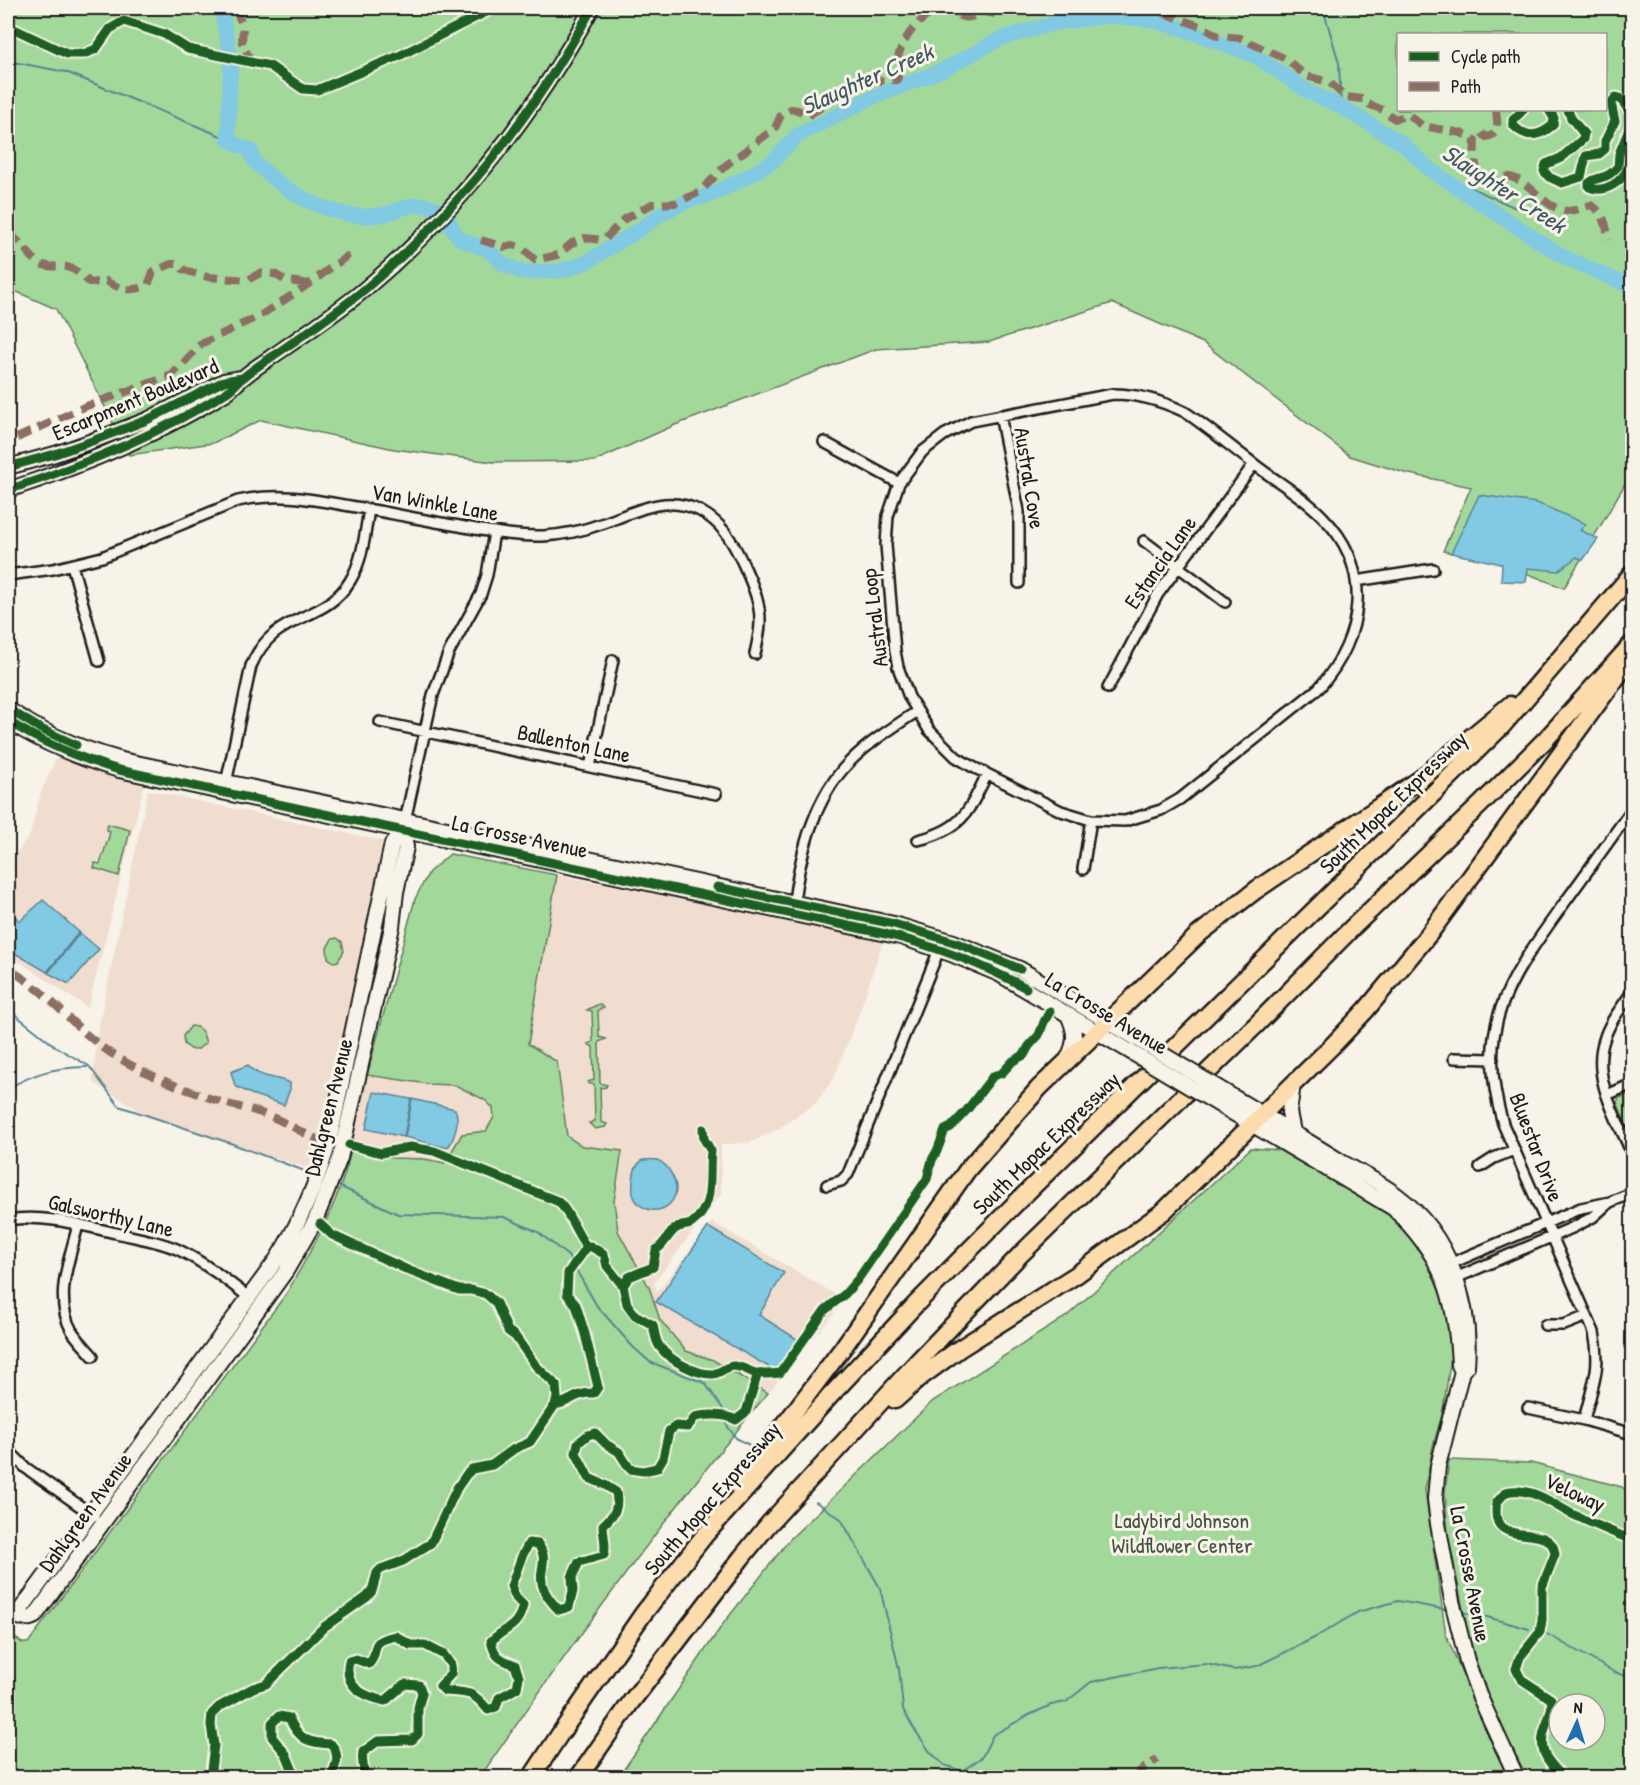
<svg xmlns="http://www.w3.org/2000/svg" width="1640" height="1785" font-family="'Patrick Hand',sans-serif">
<rect width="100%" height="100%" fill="#f7f3e8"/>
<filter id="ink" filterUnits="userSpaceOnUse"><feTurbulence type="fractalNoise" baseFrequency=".0167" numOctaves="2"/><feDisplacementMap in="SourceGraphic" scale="12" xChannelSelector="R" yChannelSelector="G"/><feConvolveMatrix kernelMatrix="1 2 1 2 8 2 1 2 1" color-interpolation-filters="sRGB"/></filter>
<g filter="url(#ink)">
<path fill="#f0ddcf" d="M57,757L104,774L144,785L88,1008L8,954V865L30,835L41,792Z
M148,790L388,842L325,1140L310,1173L304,1167L151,1118L93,1082L97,1035Z
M557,875L677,898L768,918L883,941L859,1014L834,1078L816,1103L778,1129L751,1142L721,1145V1194L654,1283L657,1292L712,1222L845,1300L738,1429L345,1175L367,1075L428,1084L521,1085Z"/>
<path fill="#a3d89b" stroke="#607a5c" stroke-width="1.5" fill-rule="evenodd" d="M8,8H1632V472L1564,588L1503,564L1443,551L1471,487L1405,473L1350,456L1203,343L1112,303L989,342L876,349L675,425L595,461L493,462L394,449L261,420L213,443L129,455L56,309L8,288ZM1398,34H1606V110H1398Z
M108,824L130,830L119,876L94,868L95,863L100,864L109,836L110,831L106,830Z
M450,854L557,875L528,1044L557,1062L567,1136L582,1146L622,1151L614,1201L618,1231L649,1287L660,1320L686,1351L713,1360L768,1393C665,1516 571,1645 480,1777H8V1632L22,1643H28L286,1294C312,1249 340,1202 351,1150L392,1158L424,1159L445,1163L462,1134L486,1131L494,1117L493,1108L485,1100L455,1085L428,1084L367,1075L415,899L429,872Z
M337,938L342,942L344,951L338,961L334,962L328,958L327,948L332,939Z
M599,1004L604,1008L598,1010L599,1037L606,1039L599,1042L600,1083L607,1085L606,1087L600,1088L601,1122L607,1124L605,1127L595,1129L589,1123L595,1121L594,1084H589L588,1082L594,1080L593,1047L588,1044L593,1042L592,1011L587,1010Z
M191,1026C202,1027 203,1033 206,1043L198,1049L192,1050L184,1044L183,1036Z
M1632,1093V1139L1617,1102L1619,1098Z
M1251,1148L1279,1150L1397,1219L1428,1263L1444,1303L1453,1346L1442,1415L1433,1446L1425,1490L1446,1635L1495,1751L1508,1777L618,1778L723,1624L790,1539L933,1401L1067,1316Z
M1449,1460L1531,1463L1622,1487L1632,1495V1777H1527L1498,1720L1470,1645L1448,1534L1445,1492ZM1559,1704H1595V1740H1559Z"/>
<path fill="#82c9e3" stroke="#598493" stroke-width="1.5" d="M1479,495L1537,503L1586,524L1580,530L1598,539L1583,560L1577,557L1558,571L1528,568L1526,582L1501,581L1502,564L1451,553Z
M43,900L79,932L47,972L8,949V916L10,912L20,921Z
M80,933L99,949L69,984L48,973Z
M248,1065C255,1077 277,1077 290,1083V1089L284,1105L251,1094L235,1086L231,1072Z
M374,1092L411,1099L404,1137L366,1129Z
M412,1099L455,1109C460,1118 455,1137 449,1146L444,1147L405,1137Z
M643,1160C647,1160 652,1159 657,1160C669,1164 679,1184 675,1195C668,1216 639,1215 633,1194C632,1190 633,1185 633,1180C634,1172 635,1165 643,1160Z
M708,1227L784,1273L759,1315L800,1341L779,1373L656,1302Z"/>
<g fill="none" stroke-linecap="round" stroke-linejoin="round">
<path stroke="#598493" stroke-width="2" d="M1323,8L1339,63L1341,107
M8,61L66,72L228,139
M1459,189L1465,185L1516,208L1544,216L1556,223
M8,1009L56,1047L89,1066L119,1106L230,1143L310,1173
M8,1088C38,1072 52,1068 87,1067
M339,1186L398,1214L504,1217L538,1232L568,1256L597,1306L633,1347L650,1362L705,1383L723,1409L728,1427L736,1438L753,1447
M816,1502L841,1519L880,1588L899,1669L903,1709L913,1727L930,1752L944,1765L962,1771L982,1757L993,1735L1027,1716L1051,1705L1066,1702L1091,1682L1158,1668L1206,1664L1234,1670L1257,1666L1314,1638L1358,1612L1398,1601L1448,1610
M1460,1612L1487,1617L1529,1629
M1547,1634L1614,1672L1632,1678"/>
<path stroke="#82c9e3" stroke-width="15" d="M221,8L231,59L228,139L239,146L251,150C251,163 264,170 273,178C298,199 337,218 371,216C406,215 406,193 446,213L452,228L460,239L488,250L503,264L522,272L559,271L585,263L639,230L662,213L690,200L711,195L754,173L772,162L798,135L869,99L945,69L1000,39L1055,23L1110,16L1152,20L1189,31L1255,56L1309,92L1341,107L1403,144L1429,169L1548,247L1568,259L1632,287"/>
<g stroke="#1c1c1c" stroke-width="14">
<path id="street" d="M1113,394C1138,394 1162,401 1185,412C1209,428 1231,447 1254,464C1277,482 1303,496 1323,517C1374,569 1364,637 1319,688L1180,799L1161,810L1125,821L1091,820L1061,811L971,766L956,757L929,730L909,697L898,667L895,651L886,545L888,516L899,483L922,452L944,435L971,421Z
M1000,415L1019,511V583
M824,442L899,483
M1144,541L1225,602
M72,565L99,661
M8,575L53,569L102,557L238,501C279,492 310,499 350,506C385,512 419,519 453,525C483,530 512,537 543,536C563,535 582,531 601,524C634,513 664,493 700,511C709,516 718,523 724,531C736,545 757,591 759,609C762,624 758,639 755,654
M1356,581L1433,569
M1108,688L1158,594L1254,464
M380,722L716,794
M590,767L613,660
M225,788L251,666C274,610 323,625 350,581C363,560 365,533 369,509
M405,821L433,695L449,652L481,594L487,575L494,532
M918,840C962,829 968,813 987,774
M1083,869L1091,820
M793,908C799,860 811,807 843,769C864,745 891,729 916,712
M1632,992C1622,1007 1609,1022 1604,1040C1591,1078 1618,1120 1632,1154
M1454,1058L1493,1059
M1607,1095L1632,1084
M1480,1167L1494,1158L1514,1150
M827,1185L841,1181L848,1174L939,950
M8,1220C45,1214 80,1225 116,1233C137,1238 160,1241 179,1250C205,1263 228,1281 251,1299
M78,1225C70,1258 53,1299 72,1331C78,1340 86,1348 93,1356
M1445,1266L1581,1208L1610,1202L1632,1193
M1451,1280L1574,1227L1593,1217L1610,1202
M1545,1325H1564L1587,1316
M1528,1408L1584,1420L1632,1434
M1584,1420C1592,1386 1602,1369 1594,1332L1503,1124C1475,1028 1506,984 1560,909C1584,876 1608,843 1632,809
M8,1450L26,1468L94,1516"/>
</g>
<g stroke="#1c1c1c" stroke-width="18">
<path id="secondary" d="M8,467L55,454L92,441L147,420L224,381L242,378
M8,490C81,466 161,433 227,392C233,388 238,381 244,377C252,370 261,364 270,358C302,336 335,314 365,289C458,211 534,114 592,8
M8,709C41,733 82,749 122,760L894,924L954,942L1020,969L1139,1040
M8,721C42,743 79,758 119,770L901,937L951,954L999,974L1131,1052
M403,831L392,844L330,1138C318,1180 301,1221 277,1259L16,1616C23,1619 29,1620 35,1616L286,1271L315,1221L340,1158L392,927L396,892L406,847L403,831L405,821
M1068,1058C1076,1042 1076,1031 1068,1015
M1293,1084L1289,1112L1293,1132
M1230,1095C1267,1117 1303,1138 1340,1161C1359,1172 1380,1182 1398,1196C1450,1235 1472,1304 1467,1366L1462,1371L1438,1466L1435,1499L1438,1524L1452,1601L1467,1661L1479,1695L1517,1778
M1223,1107L1393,1208C1443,1256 1456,1297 1459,1365L1462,1371"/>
</g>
<g stroke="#1c1c1c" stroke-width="21">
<path id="highway" d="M895,1400L922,1376L959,1349L1076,1275L1164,1211L1333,1045L1366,1010L1429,934L1625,666
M738,1486L842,1349L968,1169L1039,1088L1199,934L1256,890L1419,780L1510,705
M531,1778L560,1734L643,1614L704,1536L830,1396L915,1305L1018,1201L1502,726L1632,574
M578,1778L631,1702L742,1557L768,1525L918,1361L1020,1255L1257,1024L1353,927L1481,804L1547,738L1632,644"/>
</g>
<use href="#street" stroke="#f7f3e8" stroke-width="9"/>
<use href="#secondary" stroke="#f7f3e8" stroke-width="14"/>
<use href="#highway" stroke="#fcdcac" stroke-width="16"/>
<g stroke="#1c1c1c" stroke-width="18" stroke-linecap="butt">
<path id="secondary-bridge" d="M1139,1040L1230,1095
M1131,1052L1223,1107"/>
</g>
<use href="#secondary-bridge" stroke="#f7f3e8" stroke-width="14"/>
<path stroke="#8d6e63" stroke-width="8" stroke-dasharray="15 8" stroke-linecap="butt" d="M234,8L243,25L242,43L249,57V63
M1118,8L1152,9L1205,28L1218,36L1240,38L1286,59L1306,76L1329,82L1345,97L1363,99L1368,104L1383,110L1395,119L1409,115L1423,126L1461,133L1475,140C1474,155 1474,175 1487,184C1495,181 1501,176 1510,177C1532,181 1544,210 1568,211C1575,211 1584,207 1591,205C1605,213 1606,226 1609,240
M1482,133L1486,137C1501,135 1497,120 1496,110
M8,234C24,242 26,254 39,263C47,268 58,266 67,267C76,269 84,277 90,283L106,281C120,290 133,292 148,285L153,272L171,264H178L184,270L208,277L248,280L260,273L275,274L284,280L308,284
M481,240L504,247L513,245L522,248L535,260L558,255L572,243L585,238L604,240L623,220L652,204L675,203L700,192L725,166L775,128L781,115L791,109L798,110L807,116L859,85L872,81L897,80C900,74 896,69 897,62C901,40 918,17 939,10C957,4 957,29 982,11L998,15L1019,8
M17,438L84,407L172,375L201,344L261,315L303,288L350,254
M15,973C50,994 75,1029 109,1052C142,1074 193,1093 231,1105C243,1108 255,1110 266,1115C288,1122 306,1137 329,1143
M1136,1778L1140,1771L1158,1759"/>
<g stroke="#f7f3e8" stroke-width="13">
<path id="cycleway" d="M8,26L67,54H84L96,49L110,29L124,21L164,34L188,49L270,66L303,89L317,90L399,56L494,8
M1523,110L1513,120V125C1526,139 1539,137 1553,125L1554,118L1549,110
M1568,110L1571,118L1584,134L1583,139L1561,158L1546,164L1544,171L1549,177L1562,183L1581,177L1586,156L1599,154L1605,149V141L1615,121L1611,103L1616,97L1620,98L1631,114L1630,127L1619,154L1618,166C1605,182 1601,174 1589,183V187C1604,194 1623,182 1628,167C1630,161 1630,153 1632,149
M8,467L55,454L92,441L147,420L224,381L242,378
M8,490C81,466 161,433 227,392C233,388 238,381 244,377C252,370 261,364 270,358C302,336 335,314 365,289C458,211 534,114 592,8
M8,709L41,729L76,745
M8,721C42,743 79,758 119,770L886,934C935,946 982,964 1026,988
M717,887L894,924L954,942L1020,969
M349,1145L381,1153L410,1147L434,1151L557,1201C568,1208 577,1236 587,1247
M320,1224L332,1235L410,1271L459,1290H471L486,1294L496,1303L508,1331L515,1336L536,1366L556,1385L557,1398L555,1405
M623,1286L629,1277L653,1267L656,1250C665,1244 667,1236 675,1229C681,1224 687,1227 692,1223C716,1205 708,1176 711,1151L704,1139L703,1129
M210,1778L214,1745L211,1725L212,1714L219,1707L253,1688L266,1684L324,1627L367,1597L372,1591L377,1573L381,1569L403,1561L431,1543L457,1488L466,1475L472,1469L492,1465L514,1449L530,1442L555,1405C570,1403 576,1392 594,1393L598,1387L585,1334L576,1305L567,1294L568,1273L586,1248L590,1246L604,1254L607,1266L623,1286L627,1304L635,1315L653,1325C655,1333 655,1341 660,1347C669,1360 697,1375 713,1374C722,1373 725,1366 734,1366C742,1367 746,1369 752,1372C760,1375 772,1374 780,1373L825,1310L845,1294L858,1279L927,1179L932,1160L937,1151L945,1130L951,1127L967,1110L993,1076L1002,1073L1013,1061L1024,1055L1029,1046L1039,1035L1044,1022L1050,1011
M296,1778L286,1754L272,1737V1723L279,1716L289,1718C299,1740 308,1743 331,1744C341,1755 336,1766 330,1778
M358,1778L363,1775C365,1767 361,1760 363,1752L378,1741L412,1740L418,1734V1708L422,1693L419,1685L405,1684L385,1701C363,1696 343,1687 349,1661L356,1659L369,1664C382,1649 365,1642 396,1636L410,1645H425L444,1655L451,1665V1674L440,1686L445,1691C467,1692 473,1691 488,1710L496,1707L499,1698L517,1688L519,1677L515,1665C500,1659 495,1658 491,1641C506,1627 518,1628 523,1605L516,1598L511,1586L522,1556L529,1543L538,1544C545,1555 544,1559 542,1571C539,1587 548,1599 559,1610L569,1607L573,1591L572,1577L579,1562L604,1555C607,1545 603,1536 603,1525C615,1514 619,1509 616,1492L605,1485L589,1478L576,1453L578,1443L588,1435L595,1433L606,1444L619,1452L630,1469L643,1471L657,1468L663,1458L669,1431L676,1426L688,1427L695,1417C708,1414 725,1414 736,1420L746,1412L758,1373
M1564,1778C1545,1759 1536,1749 1547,1723C1550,1714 1553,1708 1551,1699L1521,1679L1516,1669L1520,1657L1540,1632L1542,1620V1587L1555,1554C1552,1518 1487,1554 1497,1502L1506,1492C1532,1486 1550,1503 1572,1514C1591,1523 1612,1532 1632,1540"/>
</g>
<use href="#cycleway" stroke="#1b5e20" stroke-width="9"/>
</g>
</g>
<g text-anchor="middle" stroke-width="6" stroke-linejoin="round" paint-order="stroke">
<g font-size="22" fill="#1c1c1c" stroke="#f7f3e8">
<text transform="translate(135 399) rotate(-23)" y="8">Escarpment Boulevard</text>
<text transform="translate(1030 478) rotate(81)" y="8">Austral Cove</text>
<text transform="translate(435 502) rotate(10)" y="8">Van Winkle Lane</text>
<text transform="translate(1160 562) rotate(-55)" y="8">Estancia Lane</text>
<text transform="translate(874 618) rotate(-97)" y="8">Austral Loop</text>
<text transform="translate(574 743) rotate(12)" y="8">Ballenton Lane</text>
<text transform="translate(1393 802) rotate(-44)" y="8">South Mopac Expressway</text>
<text transform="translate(520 836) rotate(12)" y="8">La Crosse Avenue</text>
<text transform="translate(1107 1013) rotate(31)" y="8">La Crosse Avenue</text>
<text transform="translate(328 1107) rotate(-76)" y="8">Dahlgreen Avenue</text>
<text transform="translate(1046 1143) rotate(-44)" y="8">South Mopac Expressway</text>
<text transform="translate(1537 1147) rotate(69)" y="8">Bluestar Drive</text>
<text transform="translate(111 1215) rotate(13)" y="8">Galsworthy Lane</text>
<text transform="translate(1575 1492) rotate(25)" y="8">Veloway</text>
<text transform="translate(712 1498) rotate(-49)" y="8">South Mopac Expressway</text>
<text transform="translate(85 1512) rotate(-54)" y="8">Dahlgreen Avenue</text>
<text transform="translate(1471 1574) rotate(79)" y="8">La Crosse Avenue</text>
</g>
<g font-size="22" fill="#445442" stroke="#f7f3e8">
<text x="1182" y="1528">Ladybird Johnson<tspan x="1182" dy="25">Wildflower Center</tspan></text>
</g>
<g font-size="24" font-style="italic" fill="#405962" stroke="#f7f3e8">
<text transform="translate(867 79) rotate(-24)" y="8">Slaughter Creek</text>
<text transform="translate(1504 189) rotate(33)" y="8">Slaughter Creek</text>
</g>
</g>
<rect width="1640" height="1785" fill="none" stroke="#f7f3e8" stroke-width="30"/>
<rect x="15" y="15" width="1610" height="1755" fill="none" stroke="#1c1c1c" stroke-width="2" filter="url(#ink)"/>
<rect x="1397" y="33" width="210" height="78" fill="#f7f3e8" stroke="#9f9d96" stroke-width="1.5"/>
<rect x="1409" y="52" width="30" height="9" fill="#1b5e20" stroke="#9f9d96" stroke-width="1.5"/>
<text x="1451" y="63" font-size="18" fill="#1c1c1c">Cycle path</text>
<rect x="1409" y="82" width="30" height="9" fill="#8d6e63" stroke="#9f9d96" stroke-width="1.5"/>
<text x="1451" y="93" font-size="18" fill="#1c1c1c">Path</text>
<g transform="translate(1577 1722) rotate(4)"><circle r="28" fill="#f7f3e8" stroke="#9f9d96" stroke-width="1.5"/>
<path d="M0-4.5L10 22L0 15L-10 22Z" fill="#1f6fb2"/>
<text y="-9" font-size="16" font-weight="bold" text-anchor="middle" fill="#1c1c1c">N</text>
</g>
</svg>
